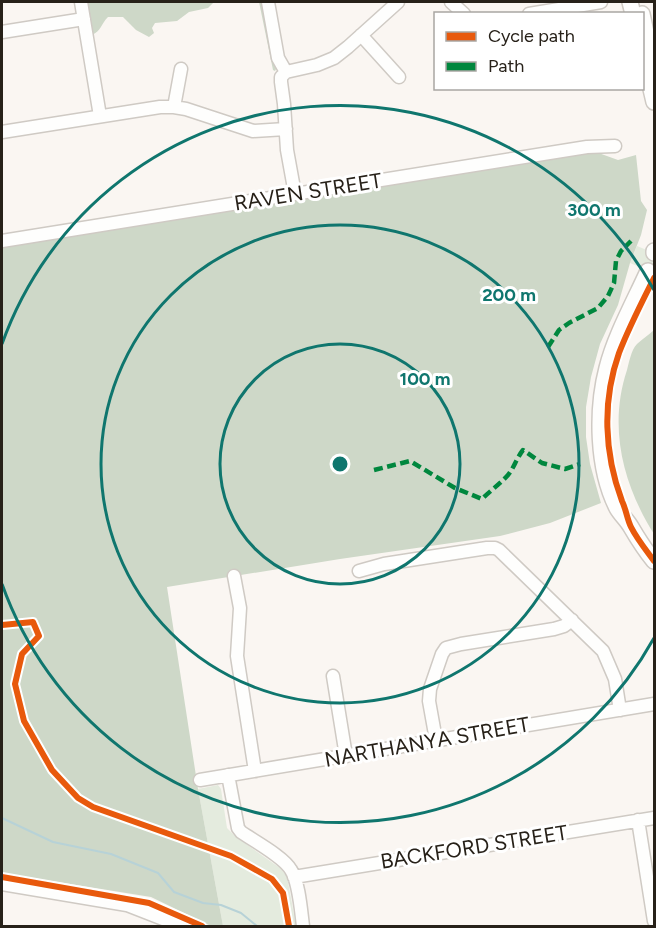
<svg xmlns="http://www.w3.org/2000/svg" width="656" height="928" font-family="Figtree,sans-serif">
<rect width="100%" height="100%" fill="#faf6f2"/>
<path fill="#e4ebde" d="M637,246L654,253V273L630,263Z
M218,785L221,789L227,828L236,837L280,868L287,876L296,926H223L198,789Z"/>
<path fill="#ced8c8" d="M85,2H214L208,8L189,12L177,21L155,23L152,28L154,33L149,37L136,30L123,17H108C101,24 101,31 92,35Z
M259,2H264L276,69L275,71L273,70Z
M593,151L618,160L636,155L641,201L647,210L641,235L630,263L618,305L600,344L591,377L586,407V437L590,464L601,503L550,523L500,536L340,559L167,587L198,789L223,926H211L151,897L2,873V248Z
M654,330V534C623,485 608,427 627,370C629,363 631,350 637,344C642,339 649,335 654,330Z"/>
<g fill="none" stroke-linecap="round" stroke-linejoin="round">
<path stroke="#b7d2d7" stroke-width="2" d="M2,818L53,842L111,854L158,873L174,892L203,903L221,905L241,913L257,926"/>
<g stroke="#cfcac4" stroke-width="15">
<path id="minor" d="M81,2L100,116
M268,2L278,58L286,72
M451,2L464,14
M529,14L601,2
M2,32L84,19
M361,35L399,77
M286,72L317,65L334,58L348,47L398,2
M286,72L281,77V82L284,104L287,150L295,194
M174,107L181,69
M2,132L160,107H174L186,109L253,131L286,129
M2,241L587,147L615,146
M359,571L384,564L487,548H495L499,550L603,651L615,679L620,710
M234,576L240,608L237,656L255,771
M333,676L346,756
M436,740L429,701L430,689L442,654L446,648L461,644L554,629L564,626L572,620
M228,775L238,828L241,832C254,841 284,857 291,870C299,882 301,911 303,926
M200,780L654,704
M638,820L654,921
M294,877L654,818
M2,884L127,905L181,926"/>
</g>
<g stroke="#cfcac4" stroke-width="18">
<path id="major" d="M630,2L633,14
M642,14L654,69
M644,59L654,102
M654,253V251
M648,271C634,302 615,336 607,368C596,410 597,469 617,508C621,515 627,520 631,527C638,539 645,550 654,561"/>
</g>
<use href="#minor" stroke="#fefefd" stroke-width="12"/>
<use href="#major" stroke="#fefefd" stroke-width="15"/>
<path stroke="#00873e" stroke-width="4.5" stroke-dasharray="9 4.5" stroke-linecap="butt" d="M548,347L559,330L569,323L598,308L608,296L614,283L616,261L621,251L631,241
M374,470L410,461L455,488L482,499C490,491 500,484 508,475C514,468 516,459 523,450L542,463L565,469L580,464"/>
<g stroke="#fff" stroke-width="10">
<path id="cycleway" d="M654,278C642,302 629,327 619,353C602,401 604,453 622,501C626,509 627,519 631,527C637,539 646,550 654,561
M2,625L33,622L39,636L22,654L15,684L24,721L52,770L78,798L93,807L231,856L272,879L283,893L289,926
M2,877L149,903L202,926"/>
</g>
<use href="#cycleway" stroke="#e8590c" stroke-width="6"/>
</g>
<g fill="none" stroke="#0f766e" stroke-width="3">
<circle cx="340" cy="464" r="120"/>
<circle cx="340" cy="464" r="239"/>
<path d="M654 638A359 359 0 0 1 2 584M2 344A359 359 0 0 1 654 290"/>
</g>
<g text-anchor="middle" stroke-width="6" stroke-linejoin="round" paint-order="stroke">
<g font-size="21" fill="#272119" stroke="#fff">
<text transform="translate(308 192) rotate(-9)" y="7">RAVEN STREET</text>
<text transform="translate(427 742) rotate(-10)" y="7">NARTHANYA STREET</text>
<text transform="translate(474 847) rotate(-9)" y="7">BACKFORD STREET</text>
</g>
</g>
<circle cx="340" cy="464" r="9" fill="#0f766e" stroke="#fff" stroke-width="3"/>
<g font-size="18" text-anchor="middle" font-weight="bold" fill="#0f766e" stroke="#fff" stroke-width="6" stroke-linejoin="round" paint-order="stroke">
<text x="594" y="216">300 m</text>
<text x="509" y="301">200 m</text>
<text x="425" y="385">100 m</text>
</g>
<rect width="656" height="928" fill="none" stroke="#272119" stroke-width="6"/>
<rect x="434" y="12" width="210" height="78" fill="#ffffff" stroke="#a9a6a3" stroke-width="1.5"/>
<rect x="446" y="32" width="30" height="9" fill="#e8590c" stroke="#a9a6a3" stroke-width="1.5"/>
<text x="488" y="42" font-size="18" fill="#272119">Cycle path</text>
<rect x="446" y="62" width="30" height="9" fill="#00873e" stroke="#a9a6a3" stroke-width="1.5"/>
<text x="488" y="72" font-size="18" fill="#272119">Path</text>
</svg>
